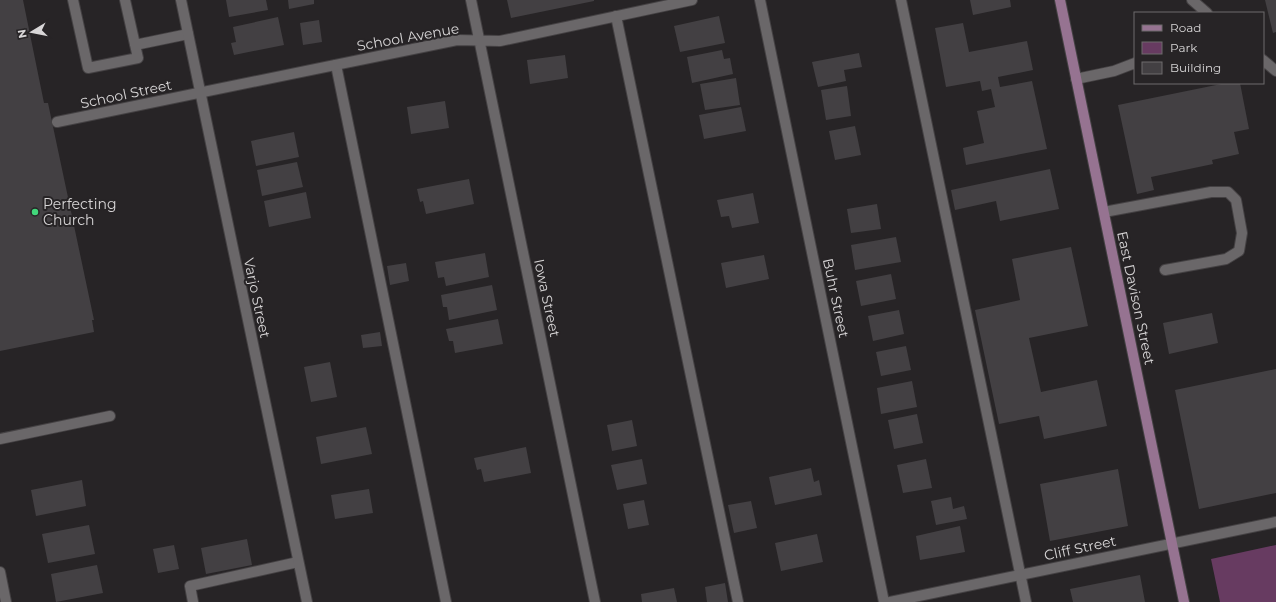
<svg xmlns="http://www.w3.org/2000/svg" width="1276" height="602" font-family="Montserrat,sans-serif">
<rect width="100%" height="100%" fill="#272426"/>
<path fill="#673b61" d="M1276,545V602H1220L1211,559Z"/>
<path fill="#434043" d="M0,0H23L44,103H48L94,320H92L94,332L0,351Z
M226,0H266L268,10L229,17Z
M288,0H314V4L289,9Z
M507,0H594V1L511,18Z
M970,0H1010L1011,7L973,15Z
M1265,0H1276V32L1273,33Z
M719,16L725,43L680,52L674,26Z
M278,17L284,45L234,55L231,43L236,42L233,27Z
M319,20L322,42L303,45L300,23Z
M963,23L969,52L1027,41L1033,70L998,77L1000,87L1032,81L1047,149L966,165L963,148L984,143L977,111L995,107L991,89L982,91L980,81L946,87L935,28Z
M722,50L724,59L730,58L733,74L692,83L687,57Z
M859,53L862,67L844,70L846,81L818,87L812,62Z
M565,55L568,78L530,84L527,60Z
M736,78L740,105L705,110L700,84Z
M1226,83H1240L1249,129L1234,132L1239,154L1212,160L1213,164L1151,177L1154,190L1137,194L1118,105Z
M847,86L851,116L826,120L821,90Z
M445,101L449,128L411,134L407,107Z
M741,107L746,131L704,139L699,115Z
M855,126L861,155L835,160L829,131Z
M294,132L299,157L256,166L251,141Z
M297,162L303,187L262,196L257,170Z
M1050,169L1059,209L1000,221L996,201L955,210L951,190Z
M469,179L474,204L426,214L423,201L420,202L417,189Z
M306,192L311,218L269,227L264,201Z
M753,193L759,223L732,228L729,216L721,217L717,200Z
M877,204L881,229L851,233L847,209Z
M896,237L901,262L855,270L851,245Z
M1071,247L1088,326L1029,338L1041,392L1097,380L1107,426L1044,439L1039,416L999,424L975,310L1020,300L1012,259Z
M485,253L489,277L446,286L444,277L438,278L435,262Z
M764,255L769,279L726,288L721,263Z
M406,263L409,281L390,285L387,266Z
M891,274L896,299L861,306L856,281Z
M492,285L497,310L449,320L447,307H443L441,295Z
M899,310L904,334L873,341L868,316Z
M1212,313L1218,343L1169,354L1163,323Z
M498,319L503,344L455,353L453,341H449L446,329Z
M380,332L382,346L363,348L361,335Z
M906,346L911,370L881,376L876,352Z
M330,362L337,397L311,402L304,367Z
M1276,369V493L1199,509L1175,390Z
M912,381L917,407L881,414L877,388Z
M917,414L923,443L894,449L888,420Z
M632,420L637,446L612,451L607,425Z
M366,427L372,454L321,464L316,437Z
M526,447L531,473L484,482L481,469L477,470L474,458Z
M642,459L647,484L617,490L611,465Z
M926,459L932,488L903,493L897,465Z
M811,468L814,482L819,480L822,495L775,505L769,477Z
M1118,469L1128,526L1050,541L1040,484Z
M82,480L86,506L36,516L31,490Z
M369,489L373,513L335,519L331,495Z
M951,497L953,509L964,506L967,519L936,525L931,501Z
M644,500L649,525L628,529L623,504Z
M751,501L757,528L734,533L728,505Z
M89,525L95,554L48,563L42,534Z
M960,526L965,552L920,560L916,536Z
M817,534L823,562L781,571L775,543Z
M247,539L252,565L206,574L201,548Z
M174,545L179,569L158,573L153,549Z
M97,565L103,593L56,602L51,574Z
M1140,575L1145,602H1073L1070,589Z
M725,583L728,602H707L705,587Z
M674,588L677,602H642L641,594Z"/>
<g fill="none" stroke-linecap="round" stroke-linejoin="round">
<g stroke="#444143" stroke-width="12">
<path id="service" d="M73,0L88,68L138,58L125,0
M901,0L1026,602
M1192,0L1207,13
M616,16L738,602
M135,45L188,34
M1263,60L1276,71
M336,65L446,602
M1076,79L1114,71L1135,63
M1104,212L1211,192H1228L1236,200L1242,233L1239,251L1226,259L1165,270
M0,439L110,416
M193,602L190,586L298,562"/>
</g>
<g stroke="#444143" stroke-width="12">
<path id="minor" d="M181,0L307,602
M471,0L595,602
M760,0L884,602
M57,122L457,40L500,41L692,0
M890,602L1276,522"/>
</g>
<g stroke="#444143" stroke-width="12">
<path id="tertiary" d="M0,572L6,602"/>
</g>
<g stroke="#444143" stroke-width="12">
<path id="secondary" d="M1060,0L1184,602"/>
</g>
<use href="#service" stroke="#6a6769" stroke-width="10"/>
<use href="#minor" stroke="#6a6769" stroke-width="10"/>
<use href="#tertiary" stroke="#6a6769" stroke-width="10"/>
<use href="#secondary" stroke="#967391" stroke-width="10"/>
</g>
<circle fill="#42d77b" stroke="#272426" stroke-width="1.5" cx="35" cy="212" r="4"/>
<g text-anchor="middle" stroke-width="4" stroke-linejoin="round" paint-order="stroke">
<g font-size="14" fill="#d8d6d7" stroke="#272426">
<text transform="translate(408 37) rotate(-10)" y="5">School Avenue</text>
<text transform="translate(126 94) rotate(-12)" y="5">School Street</text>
<text transform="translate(257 298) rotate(78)" y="5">Varjo Street</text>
<text transform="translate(547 298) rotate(78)" y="5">Iowa Street</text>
<text transform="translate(836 298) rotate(78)" y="5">Buhr Street</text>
<text transform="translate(1136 298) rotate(78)" y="5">East Davison Street</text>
<text transform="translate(1080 548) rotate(-12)" y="5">Cliff Street</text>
</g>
<g font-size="14" fill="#d8d6d7" stroke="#272426" text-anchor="start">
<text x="43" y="209">Perfecting<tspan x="43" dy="16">Church</tspan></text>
</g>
</g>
<rect x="1134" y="12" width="130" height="72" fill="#272426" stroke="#6e6b6d"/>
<rect x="1142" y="25" width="20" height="6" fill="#967391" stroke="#6e6b6d"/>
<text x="1170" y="32" font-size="12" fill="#d8d6d7">Road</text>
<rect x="1142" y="42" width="20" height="12" fill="#673b61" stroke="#6e6b6d"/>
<text x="1170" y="52" font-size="12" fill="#d8d6d7">Park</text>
<rect x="1142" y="62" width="20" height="12" fill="#434043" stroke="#6e6b6d"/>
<text x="1170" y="72" font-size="12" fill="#d8d6d7">Building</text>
<g transform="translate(32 32) rotate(260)" stroke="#272426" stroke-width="3" paint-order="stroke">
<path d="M0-3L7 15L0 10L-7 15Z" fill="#d8d6d7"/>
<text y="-6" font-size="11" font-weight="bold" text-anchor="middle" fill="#d8d6d7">N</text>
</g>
</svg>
